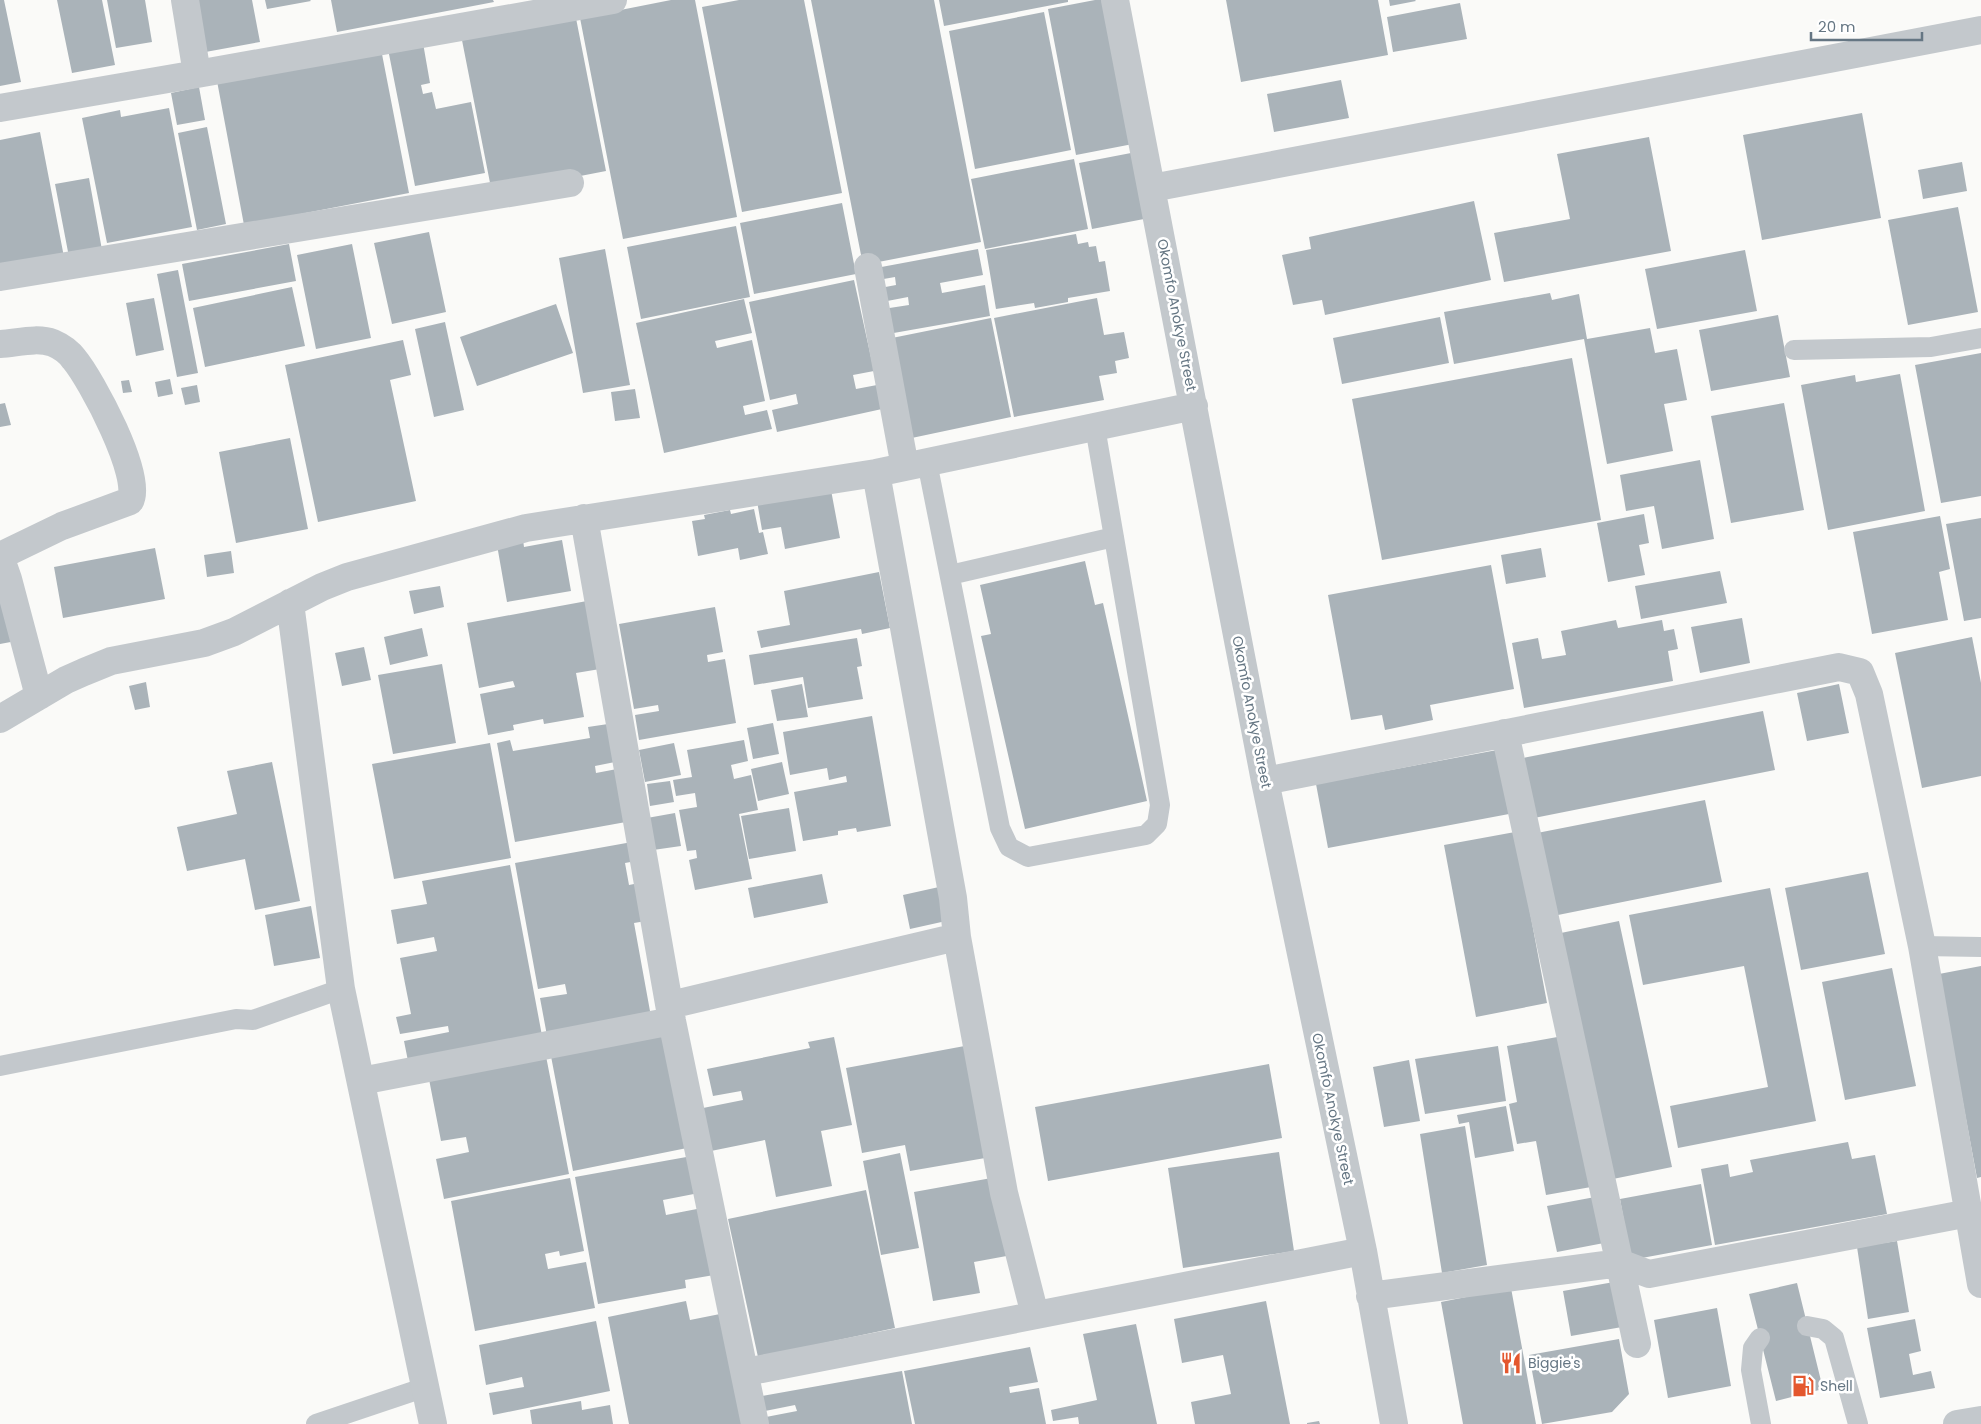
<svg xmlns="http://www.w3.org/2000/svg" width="1981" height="1424" font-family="Poppins,sans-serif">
<rect width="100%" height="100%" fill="#fafaf8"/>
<path fill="#aab3b9" d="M0,0H4L21,82L0,86Z
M57,0H102L115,65L72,73Z
M107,0H145L152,42L116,48Z
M189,0H252L260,42L200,53Z
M265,0H310L311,1L267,9Z
M331,0H493L494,2L337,32Z
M671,0H695L737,217L623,239L580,18Z
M739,0H804L842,193L742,212L702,7Z
M811,0H934L981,242L863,265Z
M939,0H1068V2L944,26Z
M1095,0H1110L1138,143L1076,155L1048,9Z
M1226,0H1378L1388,55L1241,82Z
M1389,0H1415L1416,1L1390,6Z
M1460,3L1467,39L1393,52L1387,17Z
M574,8L606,171L492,193L460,30Z
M1044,12L1071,150L975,169L949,31Z
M423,43L430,83L421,85L423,94L432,92L436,109L471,102L485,173L415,186L388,49Z
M381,49L409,193L244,225L217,81Z
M1341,80L1349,118L1274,132L1267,94Z
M199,87L205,120L177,125L171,93Z
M169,108L192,227L107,243L82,118L120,110L121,117Z
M1862,113L1881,218L1762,240L1743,135Z
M207,127L226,224L197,230L178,133Z
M40,132L64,257L0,270V140Z
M1649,137L1671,251L1504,282L1494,233L1570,219L1557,154Z
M1131,153L1144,219L1092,229L1079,163Z
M1074,159L1088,229L985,249L971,179Z
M1962,162L1967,191L1923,199L1918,170Z
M89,178L102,250L69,257L55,184Z
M1474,201L1491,280L1325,315L1322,300L1293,305L1282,255L1311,249L1309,237Z
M842,203L856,274L754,294L740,223Z
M1958,207L1978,312L1908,325L1888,220Z
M736,226L750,297L641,319L627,247Z
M429,232L446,312L392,324L374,243Z
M1076,234L1078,244L1088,242L1089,247L1096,246L1099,262L1105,261L1110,291L1068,298V302L1035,308L1034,303L996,309L986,250Z
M289,244L296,281L189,301L182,264Z
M352,244L371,338L316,349L297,255Z
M605,249L630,385L583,393L559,258Z
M978,249L983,275L940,283L942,293L985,285L990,316L888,334L883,309L909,305L908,297L882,302L880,288L896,285L895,277L878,280L876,268Z
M1745,250L1757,311L1657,329L1645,269Z
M178,270L198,373L177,377L157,274Z
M854,280L874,371L853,375L856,389L877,385L882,409L777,432L772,410L798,404L796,394L770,400L749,302Z
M292,287L305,346L205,367L193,308Z
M1550,293L1552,300L1579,294L1587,339L1650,328L1655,353L1677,349L1687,400L1664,404L1673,451L1607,464L1584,339L1454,364L1444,312Z
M154,298L164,350L136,356L126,303Z
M1097,298L1104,335L1124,332L1129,358L1115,361L1117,373L1099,376L1104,400L1014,417L994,318Z
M744,299L752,333L715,341L717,348L752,340L765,401L743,406L745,415L767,410L772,429L664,453L636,323Z
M556,304L573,353L477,386L460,337Z
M1778,315L1790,377L1711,391L1699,330Z
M1440,317L1449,363L1342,384L1333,338Z
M991,318L1011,417L907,439L887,339Z
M445,322L464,410L434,417L415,329Z
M403,340L411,375L390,380L416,501L318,522L285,365Z
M1981,353V496L1941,503L1915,365Z
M1572,358L1601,520L1382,560L1352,399Z
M1900,374L1925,511L1828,530L1801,385L1855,375L1856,382Z
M170,379L173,394L158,397L155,382Z
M129,380L132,392L123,393L121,381Z
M197,385L200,402L185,405L181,388Z
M635,389L640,418L615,421L611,392Z
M5,403L11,425L0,427V404Z
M1784,403L1804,510L1731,523L1711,416Z
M290,438L308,529L236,543L219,452Z
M1700,460L1714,539L1662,549L1654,506L1626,511L1620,475Z
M831,490L840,538L785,549L781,527L762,530L757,501Z
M754,509L759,533L763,532L768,554L740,560L738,548L698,556L692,521L705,519L704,515L730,510L731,514Z
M1644,514L1649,543L1639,545L1645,575L1608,582L1597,523Z
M1940,516L1950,569L1939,572L1948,620L1872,634L1853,532Z
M1981,518V618L1964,621L1946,524Z
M523,540L524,547L562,540L571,591L507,602L497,545Z
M155,548L165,599L63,618L54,567Z
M1541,548L1546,577L1506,584L1501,555Z
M231,551L234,573L207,577L204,555Z
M1085,561L1095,605L1103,603L1147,801L1025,829L981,636L991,634L980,585Z
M1491,565L1514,689L1430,705L1433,720L1385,730L1382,715L1351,720L1328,595Z
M1720,571L1727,603L1641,619L1635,586Z
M879,572L890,628L862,634L861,629L761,648L757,631L790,625L784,591Z
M440,586L444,607L414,614L409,591Z
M0,590L16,641L0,644Z
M587,601L600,669L576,673L584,717L544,724L543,719L513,725L514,730L488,735L480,694L515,687L513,681L479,688L467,623Z
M715,607L723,652L707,655L708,662L725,659L736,723L639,740L635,715L659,711L658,705L634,709L619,624Z
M1742,618L1750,663L1700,673L1691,627Z
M1616,620L1618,628L1662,620L1664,631L1674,629L1678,649L1668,651L1673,681L1524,708L1512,643L1538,638L1542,659L1566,655L1561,631Z
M422,628L428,656L390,665L384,637Z
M1972,637L1981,683V776L1922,788L1895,653Z
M857,638L862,666L857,667L863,699L808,708L803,677L754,685L749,655Z
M364,647L371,680L342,686L335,653Z
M442,664L456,743L393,754L378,675Z
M146,682L150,707L135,710L129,686Z
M802,684L808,717L777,721L771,690Z
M1839,684L1849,733L1807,741L1797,693Z
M1763,711L1775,770L1529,819L1518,759Z
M872,716L891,826L857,832L856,828L838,831V835L803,841L794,792L847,782L846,776L829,780L827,768L790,775L783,732Z
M773,723L779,754L753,759L747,728Z
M608,724L615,762L595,766L596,773L617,769L626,822L515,842L497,743L510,740L513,751L590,738L588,727Z
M744,740L748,761L731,765L734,779L751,775L758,810L739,814L752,879L695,890L689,860L697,858L696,850L687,851L679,810L697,807L695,793L676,796L673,780L692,777L687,750Z
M490,743L511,858L394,879L372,764Z
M674,743L681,775L645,782L639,750Z
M1497,750L1509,814L1328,848L1316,784Z
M272,762L300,901L255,910L245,859L187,871L177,827L237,814L227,771Z
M782,762L789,794L758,801L751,769Z
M670,781L674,802L650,806L647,784Z
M1705,800L1722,882L1548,917L1532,834Z
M789,808L796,851L749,859L741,816Z
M675,813L681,846L653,850L647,818Z
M1515,832L1547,1003L1476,1017L1444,845Z
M632,842L636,861L625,863L629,885L644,882L652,920L634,923L652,1022L548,1041L540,998L567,994L565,984L538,989L515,863Z
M510,865L543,1041L409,1066L404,1041L449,1032L448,1026L400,1034L396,1017L411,1014L400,958L437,951L434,937L397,944L391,910L427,904L422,881Z
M1868,872L1885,954L1801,970L1785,888Z
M822,874L828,903L754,918L748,888Z
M939,887L946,921L910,929L903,895Z
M1770,888L1816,1121L1678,1148L1670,1106L1768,1087L1744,966L1643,985L1629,915Z
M311,906L320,958L274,966L265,915Z
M1619,921L1672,1167L1608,1180L1556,934Z
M1981,966V1177L1977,1178L1939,974Z
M1892,968L1916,1086L1845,1100L1822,982Z
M669,1028L692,1147L573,1171L550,1051Z
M1563,1036L1591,1187L1546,1195L1536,1141L1517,1144L1509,1104L1517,1102L1507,1046Z
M834,1037L852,1125L821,1131L832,1186L776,1197L765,1140L711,1151L703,1108L743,1100L741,1091L713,1096L707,1069L810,1048L808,1042Z
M970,1045L991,1157L910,1171L905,1145L862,1153L846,1068Z
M1498,1046L1506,1101L1425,1114L1415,1059Z
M545,1051L569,1174L444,1199L436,1159L469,1152L466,1137L441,1141L428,1074Z
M1409,1060L1420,1121L1384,1127L1373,1067Z
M1269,1064L1282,1138L1048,1181L1035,1107Z
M1506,1106L1514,1151L1475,1158L1469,1122L1459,1124L1457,1115Z
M1465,1126L1487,1265L1442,1273L1420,1134Z
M1848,1142L1852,1159L1875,1155L1887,1214L1715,1245L1701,1169L1728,1164L1730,1177L1753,1172L1750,1160Z
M1279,1152L1294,1251L1183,1268L1168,1168Z
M900,1153L919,1248L881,1255L863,1161Z
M692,1156L699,1193L663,1200L666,1215L702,1208L714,1275L685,1280L686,1288L598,1304L575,1177Z
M997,1177L1012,1255L974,1262L980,1293L933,1301L914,1192Z
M570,1178L584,1251L560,1256L559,1251L545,1254L548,1269L586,1262L595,1308L475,1331L451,1201Z
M1701,1184L1712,1245L1631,1260L1620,1199Z
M866,1190L895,1328L758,1357L728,1219Z
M1595,1197L1604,1243L1557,1252L1547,1206Z
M1897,1241L1909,1312L1868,1319L1857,1247Z
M1614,1282L1622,1327L1571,1336L1563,1291Z
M1797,1283L1823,1389L1776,1401L1749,1294Z
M1511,1288L1536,1424H1463L1441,1302Z
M686,1301L690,1320L725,1313L747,1424H629L608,1317Z
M1266,1301L1290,1424H1195L1191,1402L1231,1394L1223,1355L1182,1363L1174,1319Z
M1717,1308L1731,1386L1668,1398L1654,1320Z
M1915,1319L1921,1351L1909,1354L1913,1375L1931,1371L1935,1388L1880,1398L1867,1328Z
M596,1321L610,1391L493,1415L489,1393L524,1387L522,1377L486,1385L479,1345Z
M1136,1324L1157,1424H1079L1078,1417L1053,1421L1051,1410L1097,1400L1083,1334Z
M1619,1339L1629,1394L1612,1412L1542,1424L1529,1355Z
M1030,1347L1038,1382L1009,1387L1010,1393L1039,1388L1046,1424H915L904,1371Z
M902,1371L912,1424H767L766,1417L797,1411L795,1405L765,1411L762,1396Z
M581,1401L582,1410L610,1405L613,1424H532L530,1410Z
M1319,1421L1320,1424H1307V1423Z"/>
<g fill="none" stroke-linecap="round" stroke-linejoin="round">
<path stroke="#c3c8cc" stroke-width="20" d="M1794,350L1931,347L1981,338
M927,462L1000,828L1009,847L1028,857L1146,835L1157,824L1160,805L1095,427
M950,575L1114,537
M1922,946L1981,947
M0,1066L236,1019L253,1020L341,989
M1807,1326L1823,1329L1834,1338L1858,1424
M1760,1338L1753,1348L1751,1370L1761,1424
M316,1424L426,1387"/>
<path stroke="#c3c8cc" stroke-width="28" d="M1115,0L1265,781L1363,1251L1394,1424
M197,74L613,0
M0,108L197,74L185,0
M1152,188L1981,30
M868,267L905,467
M0,277L570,183
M0,344C17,343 37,337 53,343C60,346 69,352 74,359C91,379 144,478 130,501L62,526L0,556
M876,473L953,898L957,937L1004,1193L1035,1315
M584,518L672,1021L755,1424
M0,556L8,579L39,696
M290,603L341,989L433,1424
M0,719L66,680L84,672L111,661L204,643L234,632L322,587L347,577L526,528L876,473L1194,406
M1505,733L1637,1344
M1265,781L1839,667L1860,672L1869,694L1922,946L1981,1284
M670,1005L957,937
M361,1081L672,1021
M1370,1296L1620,1263L1649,1274L1969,1213
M746,1372L1363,1251"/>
<path stroke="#c3c8cc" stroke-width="28" d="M1957,1424L1981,1420"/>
</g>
<defs>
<g id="restaurant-bare" transform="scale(1.725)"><path d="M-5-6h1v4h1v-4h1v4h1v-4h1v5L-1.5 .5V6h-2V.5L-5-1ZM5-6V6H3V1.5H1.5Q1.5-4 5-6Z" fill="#e4572e" stroke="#fff" stroke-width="2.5" paint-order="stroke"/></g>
<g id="fuel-bare" transform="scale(1.725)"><path d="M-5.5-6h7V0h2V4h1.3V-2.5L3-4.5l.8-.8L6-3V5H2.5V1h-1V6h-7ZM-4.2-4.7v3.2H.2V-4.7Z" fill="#e4572e" stroke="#fff" stroke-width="2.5" paint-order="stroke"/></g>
</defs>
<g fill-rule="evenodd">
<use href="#restaurant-bare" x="1511" y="1363"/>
<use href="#fuel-bare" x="1803" y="1386"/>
</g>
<g text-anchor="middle" stroke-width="5" stroke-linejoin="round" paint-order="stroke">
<g font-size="14" fill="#657683" stroke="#fff">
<text transform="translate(1177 315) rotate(79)" y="5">Okomfo Anokye Street</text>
<text transform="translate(1252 712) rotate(79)" y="5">Okomfo Anokye Street</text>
<text transform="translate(1333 1109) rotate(78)" y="5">Okomfo Anokye Street</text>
</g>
<g font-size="14" fill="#657683" stroke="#fff" text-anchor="start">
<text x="1528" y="1368">Biggie's</text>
<text x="1820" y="1391">Shell</text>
</g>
</g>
<path d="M1811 32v8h111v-8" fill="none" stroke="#657683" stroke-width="2.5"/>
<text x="1818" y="32" font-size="15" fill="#657683" stroke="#ffffff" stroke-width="4" paint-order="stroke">20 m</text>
</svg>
